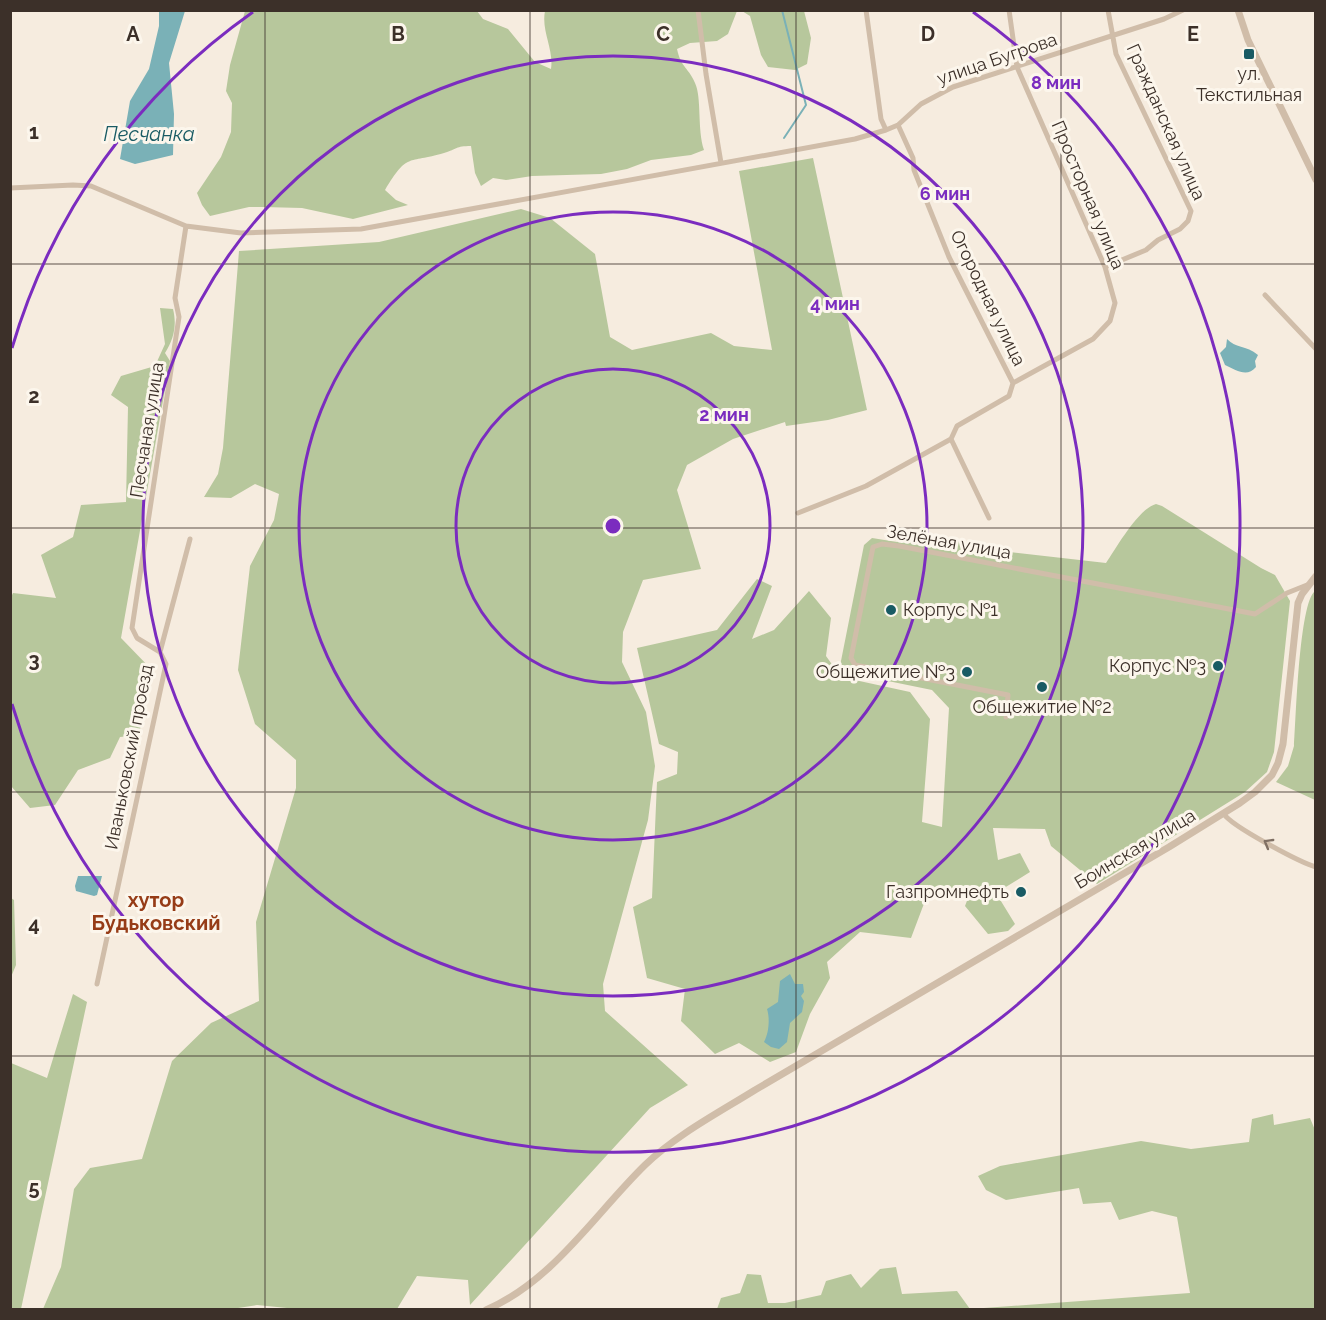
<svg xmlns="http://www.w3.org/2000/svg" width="1326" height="1320" font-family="Raleway,sans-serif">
<rect width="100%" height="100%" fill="#f6ecdf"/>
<path fill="#b7c79c" d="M245,11H477L483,19L508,29L535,62L551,69C554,49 541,31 545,11H737L728,34L717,41L690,43L677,49C681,68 689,68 695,83C702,98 697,129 704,150L691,155L651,160L627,169L601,174L532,176L506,180L493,178L481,186L475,173L471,146C455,146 458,149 444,153C407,164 408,152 385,190L396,200L408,205L353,219L302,208L263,207H249L210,216L202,205L197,193L221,157L231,132L232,103L226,91L230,65Z
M742,11H804L811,38L807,64L795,70L768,67L761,55L750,16Z
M813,158L867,410L828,420L786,426L785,422L733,439L687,465L677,490L701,569L643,580L623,632L622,662L646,712L655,766L648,820L603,984L605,1011L688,1085L650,1108L470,1305L468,1280L417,1276L397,1309L307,1310L257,1305L225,1310L43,1309L61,1267L74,1189L90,1168L142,1159L172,1061L211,1023L259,1001L256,922L296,788V760L255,724L238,670L250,566L274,520L279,494L255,484L231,498L204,497L218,474L223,448L239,251L379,242L521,209L550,218L595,254L610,337L632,350L711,333L734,346L772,350L739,171Z
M160,308L173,309C177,325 174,339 165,353L170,361L121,638L152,670L139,735L120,737L110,758L78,770L55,805L30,808L11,786L10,599L13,593L56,598L41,555L73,537L81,505L126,502L128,407L111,395L121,376L155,366L165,344Z
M1156,504L1162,506L1261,568L1275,575L1290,601L1274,752L1267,772L1245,792L1097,884L1051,846L1045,829L993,828L998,860L1020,853L1030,872L996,893L1015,924L1008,931L988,934L965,906L973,885L928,893L911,938L860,932L827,962L830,978L810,1014L796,1052L770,1062L739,1043L715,1054L681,1021L685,989L647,978L633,907L652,898L657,782L677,774L678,752L659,744L637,648L717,630L757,579L772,586L752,639L774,630L809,591L831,618L826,656L841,677L910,692L930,719L922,822L942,827L949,708L932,690L839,671L864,545L872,538L897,542L902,538L947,547L959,541L984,549L1106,563C1117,547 1138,509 1156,504Z
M1315,591V800L1276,782L1288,766L1294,746C1296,720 1299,603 1315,591Z
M11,898L14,900L16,965L11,977Z
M73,994L87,1002L21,1309H11V1063L47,1078Z
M1273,1114L1274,1125L1310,1118L1315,1130V1309H717L721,1298L740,1293L747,1274L761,1275L768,1303H785L821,1295L826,1281L851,1274L861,1288L880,1269L896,1267L902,1294L957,1291L970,1309L1190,1293L1177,1217L1152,1211L1119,1220L1111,1202L1083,1204L1079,1188L1006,1200L986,1190L978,1176L1000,1166L1141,1141L1191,1149L1249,1142L1252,1119Z"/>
<path fill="#7ab1b7" d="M159,11H185L169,63L174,114L173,155L135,164L120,159L130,101L149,69L159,26Z
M1227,339C1235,348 1246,345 1258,355L1255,361L1256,367C1247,378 1236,370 1225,365L1220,353L1226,347Z
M78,876H102L97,895L94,896L76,891L75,886Z
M790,974L795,984H803L804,992L801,996L804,1001L802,1012L790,1023L787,1042L779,1049L771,1047L764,1042C769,1033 770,1018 767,1009L778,1002L780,981Z"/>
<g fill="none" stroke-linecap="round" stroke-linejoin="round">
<path stroke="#7ab1b7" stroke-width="2" d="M782,10L806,105L784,138"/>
<path stroke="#d0bda9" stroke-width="5" d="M698,10L706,74L721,163
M866,10L881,119L886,130
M898,125L913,158L914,170L949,257L1013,383
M10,188L73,185L91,186L186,226L241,233L361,229L855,139L886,130L898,125L921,104L953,87L1164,19L1183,10
M1105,267L1146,250L1158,240L1180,229L1188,221L1191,211L1116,54L1108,10
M1265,295L1316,349
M951,439L989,518
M798,513L866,486L951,439L957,426L1009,396L1013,383L1093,339L1110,321L1115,303L1105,267L1017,67L1009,10
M160,652L137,638L132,628L179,317L175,298L186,226
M1006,717L1008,695L855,665L851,658L873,547L882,544L899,546L1255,614L1287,593L1307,585
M1224,814C1231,826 1301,863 1316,867
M97,984L166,664L160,652L190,539"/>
<path stroke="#d0bda9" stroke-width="7" d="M1238,10L1248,40L1316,180
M486,1310C553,1281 594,1215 645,1165C676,1135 718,1113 755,1090L1169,847L1240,803L1255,792L1272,775L1278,763L1283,744L1298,603L1302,594L1316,576"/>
</g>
<defs><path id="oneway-chevron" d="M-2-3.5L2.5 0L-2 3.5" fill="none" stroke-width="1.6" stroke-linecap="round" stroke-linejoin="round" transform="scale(1.5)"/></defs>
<use stroke="#7f6f63" href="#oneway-chevron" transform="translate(1268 843) rotate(-150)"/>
<path fill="none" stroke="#3c3029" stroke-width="1.5" stroke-opacity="0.55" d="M265,10V1310M530,10V1310M796,10V1310M1061,10V1310M10,264H1316M10,528H1316M10,792H1316M10,1056H1316"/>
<g fill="none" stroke="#7b2cbf" stroke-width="3">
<circle cx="613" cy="526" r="157"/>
<circle cx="613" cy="526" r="314"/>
<circle cx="613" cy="526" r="470"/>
<path d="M12 348A627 627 0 0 1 253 12M973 12A627 627 0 1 1 12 704"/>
</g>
<g fill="#195b64" stroke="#fcf6ec" stroke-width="2">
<rect x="1243" y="48" width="12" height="12" rx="3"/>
<circle cx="891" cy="610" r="6"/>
<circle cx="1218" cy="666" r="6"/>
<circle cx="967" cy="672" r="6"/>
<circle cx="1042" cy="687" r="6"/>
<circle cx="1021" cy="892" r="6"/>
</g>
<g text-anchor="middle" stroke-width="6" stroke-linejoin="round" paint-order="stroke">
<g font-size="18" fill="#3c3029" stroke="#fcf6ec">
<text transform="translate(997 59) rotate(-19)" y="6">улица Бугрова</text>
<text transform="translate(1166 122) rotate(66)" y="6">Гражданская улица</text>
<text transform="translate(1088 195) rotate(67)" y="6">Просторная улица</text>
<text transform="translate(988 298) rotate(64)" y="6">Огородная улица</text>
<text transform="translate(147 430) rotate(-81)" y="6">Песчаная улица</text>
<text transform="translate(949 542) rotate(10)" y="6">Зелёная улица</text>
<text transform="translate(129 757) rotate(-79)" y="6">Иваньковский проезд</text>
<text transform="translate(1135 849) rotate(-31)" y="6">Боинская улица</text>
</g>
<g font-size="18" fill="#3c3029" stroke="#fcf6ec" text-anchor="end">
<text x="1249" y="80" text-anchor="middle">ул.<tspan x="1249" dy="21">Текстильная</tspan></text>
<text x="903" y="616" text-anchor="start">Корпус №1</text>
<text x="1206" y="672">Корпус №3</text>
<text x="955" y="678">Общежитие №3</text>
<text x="1042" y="713" text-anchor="middle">Общежитие №2</text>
<text x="1009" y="898">Газпромнефть</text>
</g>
<g font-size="20" font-style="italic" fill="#195b64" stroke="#fcf6ec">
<text x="149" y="141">Песчанка</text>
</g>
<g font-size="20" font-weight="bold" fill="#963c17" stroke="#fcf6ec">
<text x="156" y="907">хутор<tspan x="156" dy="23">Будьковский</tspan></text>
</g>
</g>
<g font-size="20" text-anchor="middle" font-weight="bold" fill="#3c3029" stroke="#fcf6ec" stroke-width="6" stroke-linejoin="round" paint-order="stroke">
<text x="133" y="41">A</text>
<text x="398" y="41">B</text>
<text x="663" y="41">C</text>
<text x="928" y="41">D</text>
<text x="1193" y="41">E</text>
<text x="34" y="139">1</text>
<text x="34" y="403">2</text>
<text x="34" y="667">3</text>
<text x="34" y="931">4</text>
<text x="34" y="1195">5</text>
</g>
<circle cx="613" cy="526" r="9" fill="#7b2cbf" stroke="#fcf6ec" stroke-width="3"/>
<g font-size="18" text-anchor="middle" font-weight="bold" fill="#7b2cbf" stroke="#fcf6ec" stroke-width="6" stroke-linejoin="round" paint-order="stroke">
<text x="1056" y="89">8 мин</text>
<text x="945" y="200">6 мин</text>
<text x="835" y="310">4 мин</text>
<text x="724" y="421">2 мин</text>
</g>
<rect width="1326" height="1320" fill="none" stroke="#3c3029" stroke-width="24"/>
</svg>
